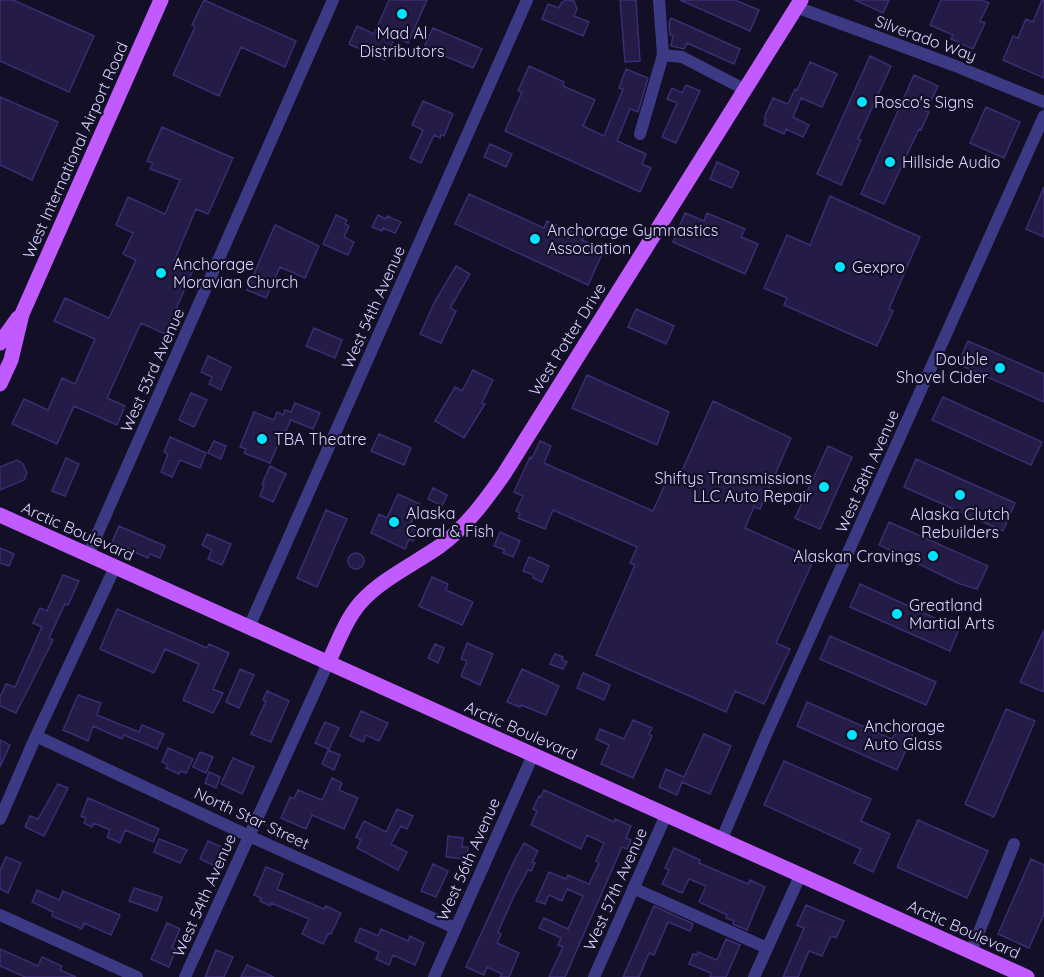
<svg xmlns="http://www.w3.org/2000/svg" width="1044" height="977" font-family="Quicksand,sans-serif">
<rect width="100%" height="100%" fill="#130f26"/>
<path fill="#241b47" stroke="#3b2d73" stroke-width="1.5" d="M0,0H13L94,36L69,92L0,61Z
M204,0L296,41L285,67L241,47L219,96L173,75L195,27L192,25Z
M389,0H427L408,43L395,37L385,60L349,44L357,26L374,34Z
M566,0L574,1L577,9L574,16L589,22L583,36L542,19L548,4L559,8L561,3Z
M620,0H636L640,61L625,62Z
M680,0H735L759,10L750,31Z
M855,0H889L883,13Z
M941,0H982L989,3L980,21L985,23L973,49L951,39L953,35L930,25Z
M1042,0H1044V78L1003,60L1013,36L1018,38L1026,19L1033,22Z
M671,18L740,49L734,64L687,43L684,49L671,46L673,36L670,35L669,23Z
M433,28L482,49L473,68L424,47Z
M870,56L891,66L858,139L861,140L841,185L817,174Z
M810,62L837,74L822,107L801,98L793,117L809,125L803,137L786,129L784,134L764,125L766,119L764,118L773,98L788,104L795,89L797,90Z
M529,66L564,82L563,86L595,100L583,126L604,136L623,89L619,88L626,69L648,78L638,112L630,109L617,141L646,154L642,164L651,168L640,192L505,131L522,92L518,91Z
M914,75L938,86L926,111L929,112L921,130L919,129L884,204L861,194Z
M686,85L700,91L676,143L662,137L677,103L667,99L672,88L682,93Z
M0,97L58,122L32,180L0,165Z
M423,101L453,114L444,136L441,135L440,138L434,135L421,163L410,158L423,130L412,125Z
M986,107L1020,122L1004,158L970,143Z
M162,127L233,158L208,214L196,209L174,261L193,270L165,334L141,323L107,398L125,406L117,425L74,406L57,444L12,424L24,399L48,410L62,378L75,384L95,339L54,321L65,298L109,318L136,260L123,254L133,233L116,225L128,197L165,214L180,180L150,169L153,163L147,161Z
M490,144L512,154L506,167L484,157Z
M717,162L739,172L732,188L710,179Z
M1044,187V237L1026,229Z
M469,194L544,228L547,221L584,237L582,240L604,250L588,285L455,224Z
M830,196L920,237L889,309L893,311L877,346L784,305L787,298L764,288L787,235L810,245Z
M685,213L704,221L707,213L745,229L741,237L758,244L745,274L673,242Z
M336,215L347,220L345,224L349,226L344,237L354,242L348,255L323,244Z
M378,215L386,219L387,216L401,222L395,233L383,228L382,231L372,227Z
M275,225L319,246L305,278L280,267L266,298L247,290Z
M456,266L470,274L450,308L456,311L441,343L420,334L435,301Z
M636,309L674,326L666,344L628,327Z
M314,328L342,340L335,358L306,346Z
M968,341L1044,374V402L958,364Z
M208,356L231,367L221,390L209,384L212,377L201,372Z
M473,370L493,380L482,403L485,404L464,438L435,421L455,387L462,391Z
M587,375L669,412L657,445L572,408Z
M191,393L207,400L194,427L179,420Z
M943,397L1042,442L1031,465L932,420Z
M713,401L791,438L760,509L754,507L745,528L814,559L776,643L790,649L764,704L735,691L726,712L596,655L635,565L630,563L637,547L553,510L545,529L518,518L520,513L516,511L523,496L514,492L530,457L532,458L540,441L551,446L544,463L653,511L667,480L676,484Z
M295,403L320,413L313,429L291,420L286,431L284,430L270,463L244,453L246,449L240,447L254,412L274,420L277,412L283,415L285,410L291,412Z
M379,434L411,448L404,465L371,451Z
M170,437L206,453L200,468L180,460L172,477L161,472L168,454L164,452Z
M214,441L226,446L221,459L208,453Z
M828,446L852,457L820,529L795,518Z
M66,458L79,464L65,496L52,491Z
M916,459L1015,503L1003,531L904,487Z
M17,460L23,464L27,473L24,480L0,490V467Z
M270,466L286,474L273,502L260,496L264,485L262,484Z
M433,488L447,495L442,506L428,499Z
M398,494L420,504L409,527L418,531L413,541L409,539L405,549L371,533L379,514L387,518Z
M326,510L347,519L317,587L297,578Z
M889,522L988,566L977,589L960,584L879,545Z
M119,526L165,546L160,558L150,554L148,558L112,542Z
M500,532L520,541L513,557L503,553L505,550L494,546Z
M207,534L231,544L222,565L208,559L212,550L202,545Z
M0,548L14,554L9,566L0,563Z
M348 561a8 8 0 1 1 16 0a8 8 0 1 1-16 0Z
M529,557L549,566L542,582L533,578L534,575L523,571Z
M63,575L79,581L68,605L65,604L49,638L53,640L16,713L0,706V697L6,684L15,687L42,627L33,623L40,608L47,611Z
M432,577L448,584L446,590L473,602L462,625L419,606Z
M860,584L959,629L950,651L850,607Z
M117,609L207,648L209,644L229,653L213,689L223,693L213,713L183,700L199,664L165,649L154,673L100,649Z
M1044,630V692L1020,682Z
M830,636L936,682L926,705L820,659Z
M467,643L493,654L480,685L461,676L467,661L461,659Z
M435,644L444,648L438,663L428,658Z
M555,654L563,657L562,660L567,662L563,669L550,664Z
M240,669L254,675L239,708L226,702Z
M522,669L559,686L546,715L521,705L520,707L507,702Z
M583,673L610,685L604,700L577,688Z
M267,691L289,701L271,742L251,734L266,701L263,700Z
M78,695L101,703L97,715L139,732L142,725L164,734L157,749L124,735L122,739L93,726L88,741L63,730Z
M807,702L892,739L900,726L914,732L897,770L797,726Z
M1006,709L1035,721L994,817L965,804Z
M361,711L388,723L379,741L366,735L363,742L350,736Z
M633,720L652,728L649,734L652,736L633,778L601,764L609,745L596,739L600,729L624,739Z
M325,722L339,728L329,749L315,743Z
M704,734L731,746L710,794L682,782L677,795L659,787L666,769L684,777Z
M0,740L10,745L0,767Z
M168,748L193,759L186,773L181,771L179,774L166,768L168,765L162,762Z
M328,750L340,755L334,770L322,764Z
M200,752L213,757L206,773L193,767Z
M233,758L254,767L242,794L221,784Z
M784,761L871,799L861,821L890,834L873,872L854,863L861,849L764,805Z
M209,772L220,777L216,788L205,783Z
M332,778L342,783L339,790L358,798L344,829L312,815L306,829L281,818L290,797L294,799L298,790L322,800Z
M58,784L68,788L44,836L25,827L30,816L38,819Z
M544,790L614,822L615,819L631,826L626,838L631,840L627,849L622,847L565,977H549L563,947L558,945L561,938L539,928L544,918L568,929L583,896L567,889L562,901L549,895L545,904L536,901L549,872L566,879L568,875L589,884L599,863L596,861L604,843L587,835L581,849L531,825L537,811L533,809L539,796L541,797Z
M88,798L159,829L153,842L125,830L120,843L107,837L110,830L94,823L92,827L84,823L86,818L81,816Z
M397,809L413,816L407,829L401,826L391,844L407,852L398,870L357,848L361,840L356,837L364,821L386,832Z
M918,820L988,851L967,898L897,867Z
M448,836L463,838L462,847H468L467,859L446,857Z
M159,839L187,850L180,863L154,852Z
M208,841L224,848L215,866L200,859Z
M524,843L538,851L532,862L535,863L531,871L528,870L513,898L498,932L501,934L497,943L519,953L509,977H500L502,974L487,967L484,975L466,967L514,861Z
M674,848L700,860L699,863L748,884L750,880L765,887L747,930L733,924L734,921L726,918L727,915L699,902L706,886L689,879L682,893L662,884L669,870L665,868Z
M6,857L21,863L8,893L0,889V871Z
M1031,859L1044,865V914L1029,948L998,934Z
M433,864L448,871L436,897L421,891Z
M266,867L283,874L277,889L324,909L326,906L341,913L331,934L329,933L323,944L302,934L309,919L271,903L270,906L260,901L261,898L254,895Z
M134,888L162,897L157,911L129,901Z
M37,890L59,900L63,891L120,915L111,935L84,923L82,929L52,916L53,912L32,902Z
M806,905L844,921L836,938L831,936L822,956L809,951L798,977H783L804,928L797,925Z
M654,906L693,924L690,931L668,922L654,955L649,953L639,977H623Z
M167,923L180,929L172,948L176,949L169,967L151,959Z
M360,928L378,936L381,929L408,941L410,936L424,943L415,965L393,955L389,965L376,959L379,952L355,941Z
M726,939L740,945L726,977H710L711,973L689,964L693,954L697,955L698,952L717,960Z
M0,949L38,966L42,957L62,966L60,970L76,977H25L0,966Z
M216,950L233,957L224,977H205Z
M247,965L274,977H241Z"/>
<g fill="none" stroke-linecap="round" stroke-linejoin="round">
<path stroke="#3d3a85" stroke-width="12" d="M796,7L953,65L1044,102
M663,55L682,57L744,89
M640,134L663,55L659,0
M88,555L333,0
M249,627L527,0
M36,736L249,836L455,928
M0,819L36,736L115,567
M721,841L766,735L1044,116
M633,888L767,948
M0,915L137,977
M971,952L1014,844
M185,977L328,663
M434,977L533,755
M594,977L666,815
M754,977L800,876"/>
<path stroke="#c25bff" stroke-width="15" d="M0,343L18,318
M0,384L11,360L22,314L161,0
M0,515L1027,977
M328,663C338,642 346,619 361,602C382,579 414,564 440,546C466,527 485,501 504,474L801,0"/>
</g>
<g fill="#00e5ff" stroke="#130f26" stroke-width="2">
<circle cx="402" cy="14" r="6"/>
<circle cx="862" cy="102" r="6"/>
<circle cx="890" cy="162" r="6"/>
<circle cx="535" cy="239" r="6"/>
<circle cx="840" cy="267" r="6"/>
<circle cx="161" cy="273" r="6"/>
<circle cx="1000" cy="368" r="6"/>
<circle cx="262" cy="439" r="6"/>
<circle cx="824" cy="487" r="6"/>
<circle cx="960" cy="495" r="6"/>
<circle cx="394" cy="522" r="6"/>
<circle cx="933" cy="556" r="6"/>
<circle cx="897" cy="614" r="6"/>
<circle cx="852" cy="735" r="6"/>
</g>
<g text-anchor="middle" stroke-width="4.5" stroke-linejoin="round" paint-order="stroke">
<g font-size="16" fill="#d9d4ff" stroke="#130f26" text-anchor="start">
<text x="402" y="39" text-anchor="middle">Mad Al<tspan x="402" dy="18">Distributors</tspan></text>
<text x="874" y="108">Rosco's Signs</text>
<text x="902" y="168">Hillside Audio</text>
<text x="547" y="236">Anchorage Gymnastics<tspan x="547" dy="18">Association</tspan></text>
<text x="173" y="270">Anchorage<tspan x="173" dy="18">Moravian Church</tspan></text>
<text x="852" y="273">Gexpro</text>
<text x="988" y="365" text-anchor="end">Double<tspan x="988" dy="18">Shovel Cider</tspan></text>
<text x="274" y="445">TBA Theatre</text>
<text x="812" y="484" text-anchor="end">Shiftys Transmissions<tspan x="812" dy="18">LLC Auto Repair</tspan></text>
<text x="406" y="519">Alaska<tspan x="406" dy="18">Coral &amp; Fish</tspan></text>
<text x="960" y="520" text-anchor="middle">Alaska Clutch<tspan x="960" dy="18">Rebuilders</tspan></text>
<text x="921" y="562" text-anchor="end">Alaskan Cravings</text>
<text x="909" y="611">Greatland<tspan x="909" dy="18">Martial Arts</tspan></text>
<text x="864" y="732">Anchorage<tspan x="864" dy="18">Auto Glass</tspan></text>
</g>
<g font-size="16" fill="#d9d4ff" stroke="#130f26">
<text transform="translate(926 38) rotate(20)" y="6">Silverado Way</text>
<text transform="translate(75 150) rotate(-66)" y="6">West International Airport Road</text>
<text transform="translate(373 307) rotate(-66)" y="6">West 54th Avenue</text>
<text transform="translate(567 339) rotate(-58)" y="6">West Potter Drive</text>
<text transform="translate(152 370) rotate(-66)" y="6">West 53rd Avenue</text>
<text transform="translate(867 471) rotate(-66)" y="6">West 58th Avenue</text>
<text transform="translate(78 531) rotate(24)" y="6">Arctic Boulevard</text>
<text transform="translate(521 730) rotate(24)" y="6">Arctic Boulevard</text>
<text transform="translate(252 818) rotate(25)" y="6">North Star Street</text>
<text transform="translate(468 859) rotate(-66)" y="6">West 56th Avenue</text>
<text transform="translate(615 889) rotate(-66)" y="6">West 57th Avenue</text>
<text transform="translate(204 895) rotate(-66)" y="6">West 54th Avenue</text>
<text transform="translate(964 929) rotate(24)" y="6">Arctic Boulevard</text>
</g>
</g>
</svg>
